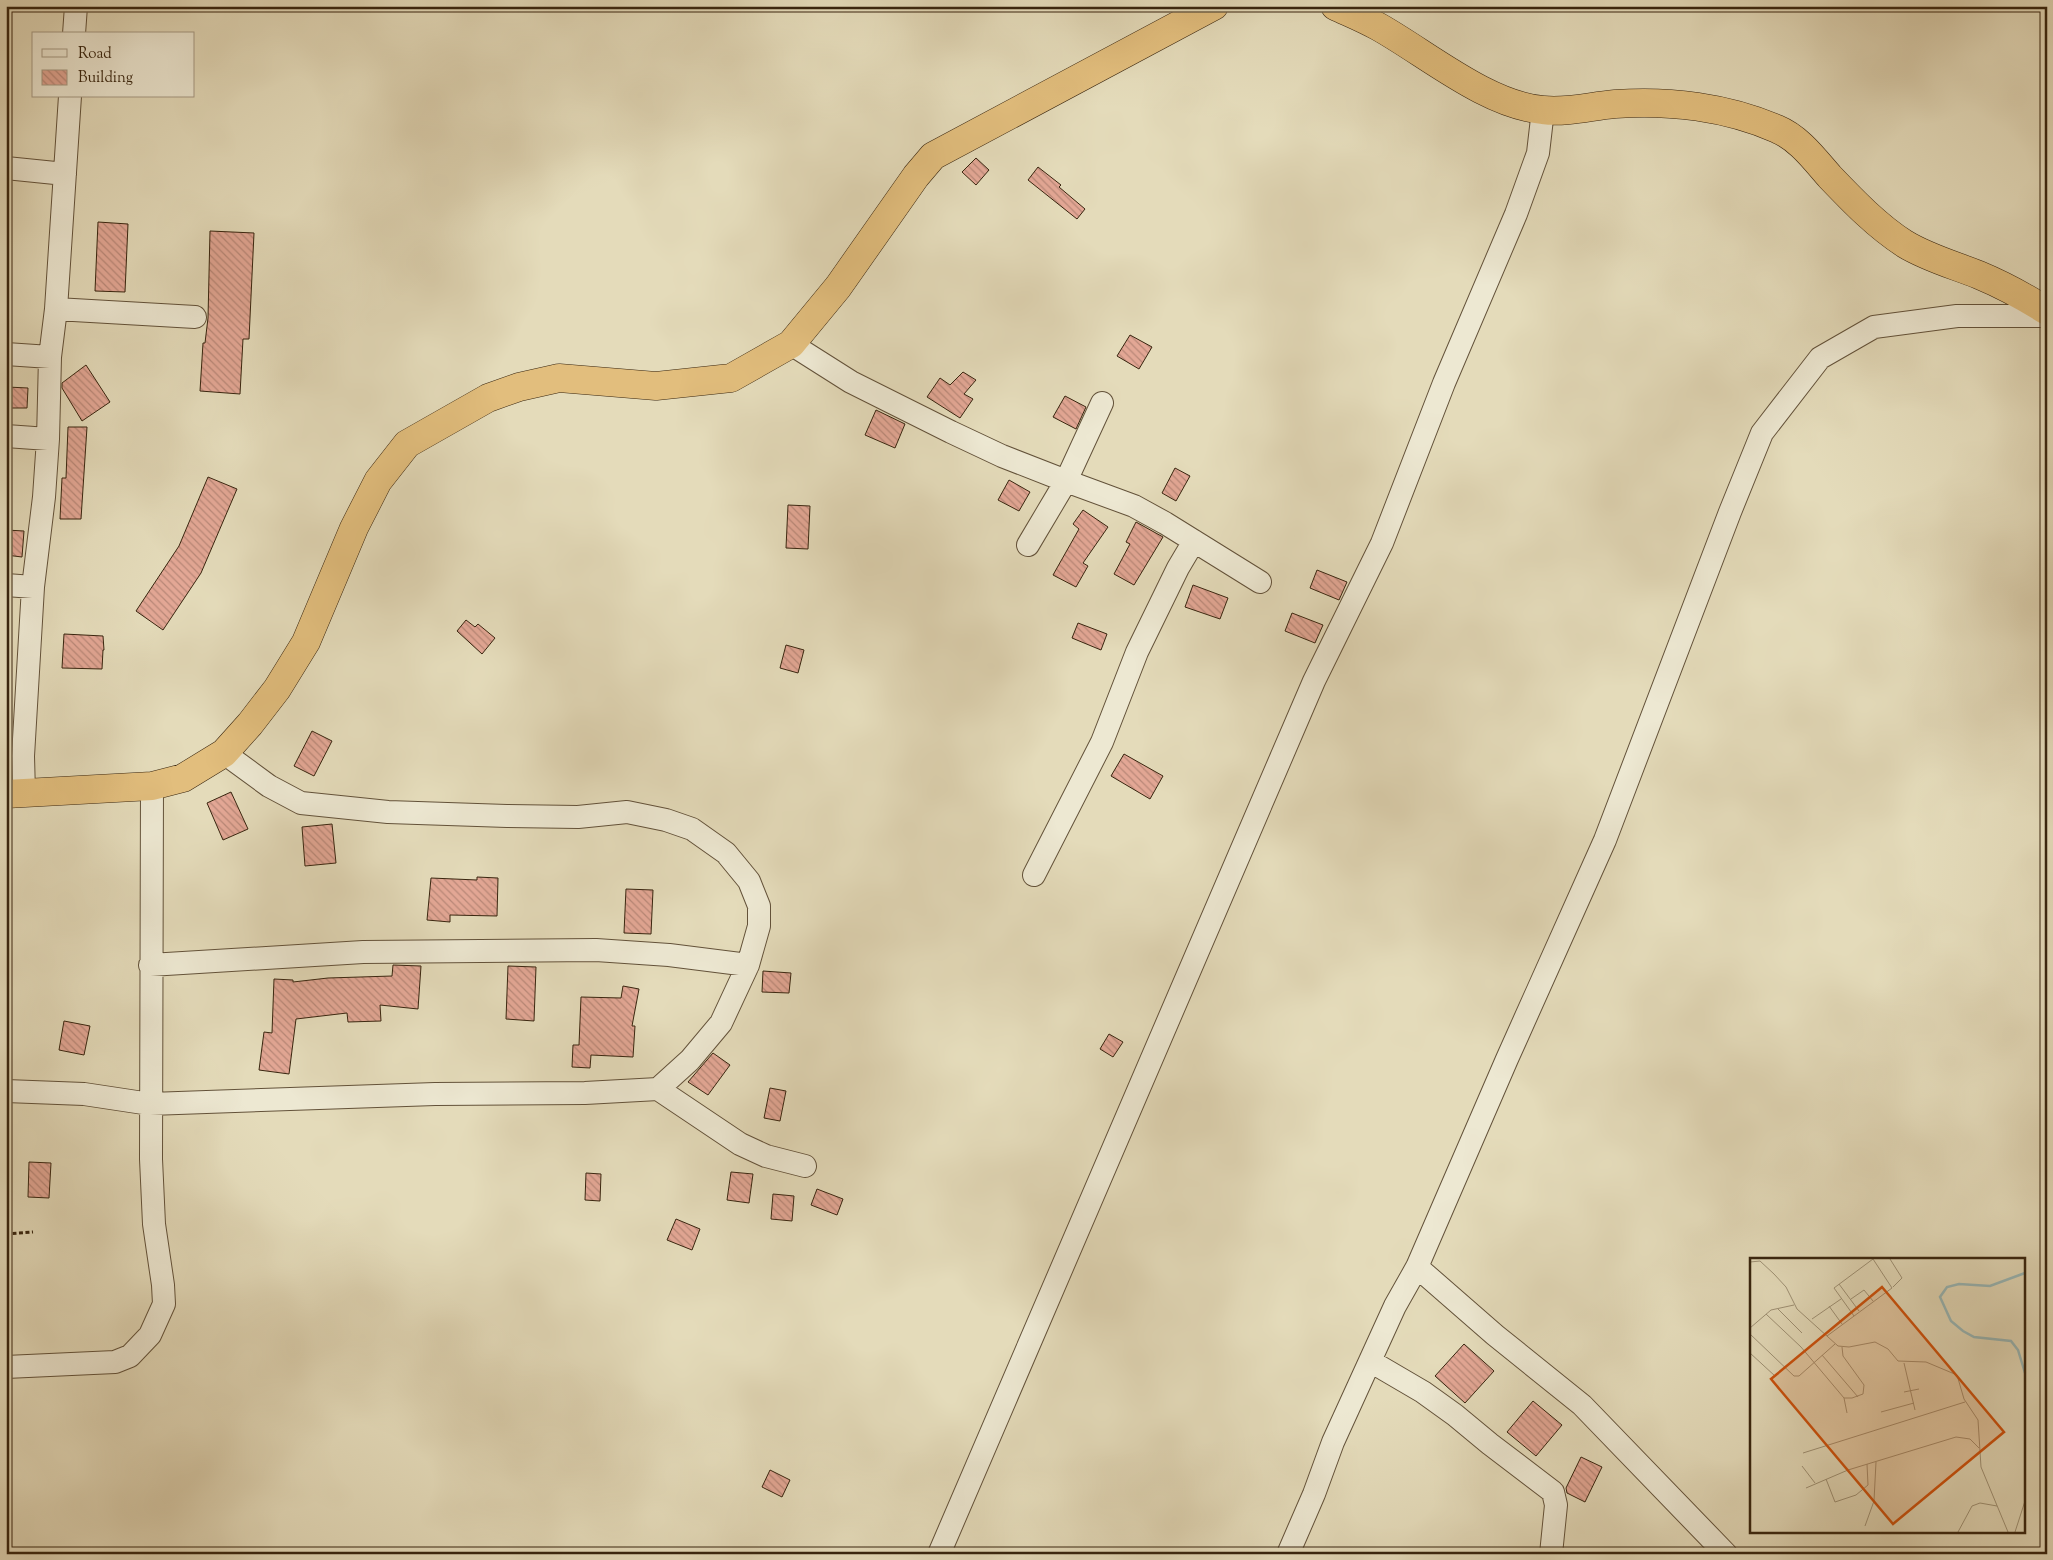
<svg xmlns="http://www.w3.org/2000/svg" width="2053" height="1560" font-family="'Sorts Mill Goudy',serif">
<defs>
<pattern id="building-back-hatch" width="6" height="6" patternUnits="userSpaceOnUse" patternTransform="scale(1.25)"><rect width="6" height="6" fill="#e3a795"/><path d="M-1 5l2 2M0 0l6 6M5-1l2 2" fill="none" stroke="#b98878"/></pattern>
</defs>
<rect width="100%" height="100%" fill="#e4dbba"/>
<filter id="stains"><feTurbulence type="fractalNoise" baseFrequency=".004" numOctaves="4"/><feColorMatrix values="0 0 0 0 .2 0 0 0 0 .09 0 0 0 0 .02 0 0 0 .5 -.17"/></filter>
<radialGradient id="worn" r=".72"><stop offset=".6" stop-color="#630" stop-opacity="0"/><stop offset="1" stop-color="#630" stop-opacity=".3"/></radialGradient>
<path fill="url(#building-back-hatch)" stroke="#38250f" d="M976,158L989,170L976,185L962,172Z
M1038,167L1061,185L1059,187L1085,209L1077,219L1028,180Z
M98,222L128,224L125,292L95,291Z
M210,231L254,233L249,339H243L240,394L200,391L203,343H205L208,318Z
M1130,335L1152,347L1139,369L1117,356Z
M86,365L110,402L82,421L62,388V383Z
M963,372L976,380L964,394L973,399L960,418L927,397L940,378L950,385Z
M7,387L28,388L27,408H6Z
M1065,396L1086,407L1076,429L1053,417Z
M876,410L905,424L895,448L865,435Z
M68,427H87L81,519H60L62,478H66Z
M1175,468L1190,476L1176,501L1162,493Z
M208,477L237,489L201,573L163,630L136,611L179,546Z
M1009,480L1030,492L1019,511L998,500Z
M788,505L810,506L808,549L786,548Z
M1083,510L1108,527L1083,563L1088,566L1076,587L1053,575L1079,529L1073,524Z
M1136,522L1163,537L1134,585L1114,574L1130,544L1126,542Z
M6,530L24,531L22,557L6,555Z
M1317,570L1347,582L1339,600L1310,588Z
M1193,585L1228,598L1220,619L1185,607Z
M1292,613L1323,625L1315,643L1285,631Z
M466,620L475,627L478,624L495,638L482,654L457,631Z
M1078,623L1107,634L1101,650L1072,638Z
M64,634L103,636L104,650H103L102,669L62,668Z
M786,645L804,650L798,673L780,668Z
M312,731L332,741L314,776L294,766Z
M1124,754L1163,776L1150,799L1111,776Z
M231,792L248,829L223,840L207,803Z
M332,824L336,863L305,866L302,827Z
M477,877L498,878L497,916L450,915V922L427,920L431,878L477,880Z
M626,889L653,890L651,934L624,933Z
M393,965L421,966L418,1009L380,1005L381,1021L348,1022L347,1013L296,1019L289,1074L259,1070L264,1032L272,1033L274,979L293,980V982L328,978L392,976Z
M508,966L536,967L534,1021L506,1019Z
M763,971L791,973L789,993L762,992Z
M623,986L639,989L632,1026H635L633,1057L591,1055L590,1068L572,1067L573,1045H579L581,997L621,998Z
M64,1021L90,1026L84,1055L59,1050Z
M1109,1034L1123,1042L1113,1057L1100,1049Z
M713,1053L730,1065L708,1095L688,1082Z
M770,1088L786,1091L780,1121L764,1118Z
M29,1162L51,1163L49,1198L28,1197Z
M731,1172L753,1174L749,1203L727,1200Z
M586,1173L601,1174L600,1201L585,1200Z
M817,1189L843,1199L837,1215L811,1205Z
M773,1194L794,1196L792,1221L771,1219Z
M676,1219L700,1229L692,1250L667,1240Z
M1464,1344L1494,1371L1465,1403L1435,1376Z
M1533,1401L1562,1425L1536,1456L1507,1432Z
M1581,1457L1602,1467L1585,1502L1567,1493L1566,1488Z
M770,1470L790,1480L782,1497L762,1487Z"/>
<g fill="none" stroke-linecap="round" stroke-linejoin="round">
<g stroke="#63523a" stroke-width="24">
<path id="minor" d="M74,34L76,6
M6,168L65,174
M56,309L195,317
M791,344L851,382L951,432L1002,456L1066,481L1134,506L1165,523L1260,582
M6,354L50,357
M6,436L48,439
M1028,545L1066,481L1102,403
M6,585L33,587
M24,793L23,756L33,587L44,497L48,439L50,357L56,309L70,96
M1034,875L1102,742L1137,652L1178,568L1194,541
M150,965L363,952L596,950L669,955L748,965
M658,1089L740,1144L766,1156L805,1166
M6,1091L84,1094L150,1104L435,1094L585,1093L658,1089L690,1060L721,1023L748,965L759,926V906L749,881L726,853L692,829L666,820L627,812L578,817L507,816L388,812L301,803L269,786L224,753
M1417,1267L1495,1335L1582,1405L1726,1554
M1370,1361L1423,1392L1455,1415L1490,1444L1553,1492L1556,1505L1551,1554
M6,1367L115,1362L130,1356L150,1335L164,1304L163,1285L154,1224L151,1159L152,786
M939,1554L1314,681L1382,543L1444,383L1516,214L1538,153L1543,110
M1288,1554L1314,1494L1333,1442L1395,1306L1417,1267L1507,1059L1605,840L1730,512L1762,433L1820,358L1874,327L1957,316H2047"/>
</g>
<g stroke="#38250f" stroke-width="29">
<path id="highway" d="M1335,6C1350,13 1365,19 1379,27C1427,54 1487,105 1543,110C1567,113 1591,106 1615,104C1669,100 1727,107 1777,129C1799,138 1815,160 1830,177C1853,201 1877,226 1905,244C1928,258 1954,265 1979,275C2003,285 2025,297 2047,311
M6,794L152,786L183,778L224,753L250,724L277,689L306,642L354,528L378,481L407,444L488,398L519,387L559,378L656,386L731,378L791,344L838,287L916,176L933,156L1214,6"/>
</g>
<path stroke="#38250f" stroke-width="3" stroke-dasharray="4 2.5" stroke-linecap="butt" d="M6,1234L33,1232"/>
<use href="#minor" stroke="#ede8d2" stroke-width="22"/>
<use href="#highway" stroke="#e2be7d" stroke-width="28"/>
</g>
<g transform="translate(1750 1258)">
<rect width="275" height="275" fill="#e4dbba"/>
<path fill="none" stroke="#99b9b9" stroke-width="2.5" d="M275,15L240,28L209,26L197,29L190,39L201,63L213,73L224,79L261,83L268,92L275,115"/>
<path fill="none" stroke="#9f9276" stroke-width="1" d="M140,1L152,20L143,29M0,4L10,3L24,16L36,29L47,51L88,88L99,89L125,84L138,91L148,103L176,104L207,117L214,141L228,162L231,209L258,274M89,26L109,53M101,41L114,32L123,43M79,48L92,66M28,51L52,75M16,56L51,89L94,140H102L113,136L114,127L93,98L92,89M104,58L84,30L123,1M62,61L91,41M0,70L21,52L44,47M0,76L44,118H49L85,86M77,78L142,30L123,1M0,95L25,118M72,97L108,139M154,105L165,152M154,134L169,131M94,140L97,155M131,154L164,145M53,195L215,144M52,208L65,225M76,221L85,244L106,237L118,227L117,206M56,230L98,212L206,179L220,181L229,190M115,268L124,243L126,204M208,274L222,248L230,245L247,248M265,274L275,243"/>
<path fill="#ce510c" fill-opacity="0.15" stroke="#ce510c" stroke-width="2.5" d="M132,29L254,174L143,266L21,121Z"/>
<rect width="275" height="275" fill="none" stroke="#38250f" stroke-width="2.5"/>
</g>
<rect width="2053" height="1560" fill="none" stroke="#e4dbba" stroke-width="25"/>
<rect x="8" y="8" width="2038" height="1545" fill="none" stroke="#38250f" stroke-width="2.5"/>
<rect x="12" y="12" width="2028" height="1535" fill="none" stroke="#38250f"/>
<rect x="32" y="32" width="162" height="65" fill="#ede8d2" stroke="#a59a84"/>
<rect x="42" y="49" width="25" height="8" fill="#ede8d2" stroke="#a59a84"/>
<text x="78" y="58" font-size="15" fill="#38250f">Road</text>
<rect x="42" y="70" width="25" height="15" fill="url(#building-back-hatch)" stroke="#a59a84"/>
<text x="78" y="82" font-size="15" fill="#38250f">Building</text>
<rect width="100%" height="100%" filter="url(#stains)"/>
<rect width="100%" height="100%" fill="url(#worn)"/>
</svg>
